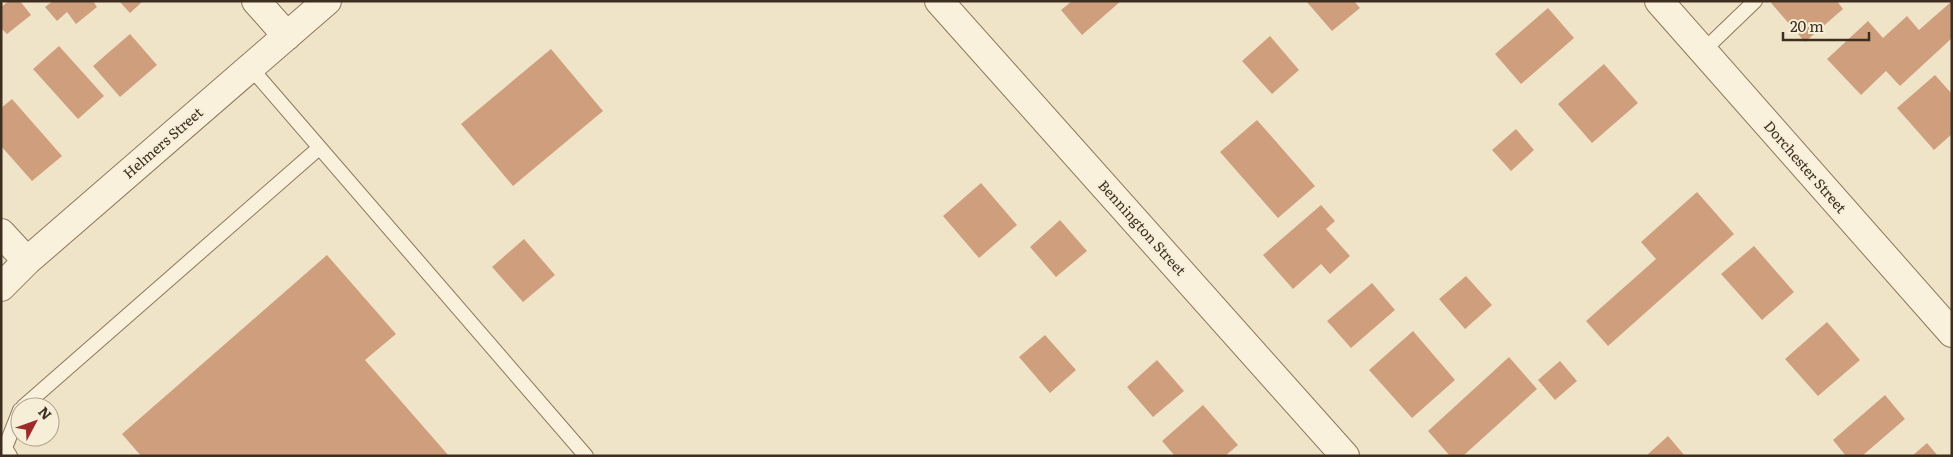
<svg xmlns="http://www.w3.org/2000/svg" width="1953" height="457" font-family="Literata,serif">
<rect width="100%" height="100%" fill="#f0e4c8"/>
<path fill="#cf9f7d" d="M9,1H20L31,15L7,34L1,28V7Z
M53,1H93L97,7L76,24L67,12L57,21L45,7Z
M119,1H143L130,13Z
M1072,1H1121L1082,35L1061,10Z
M1306,1H1354L1360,8L1332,31Z
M1774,1H1837L1843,9L1805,42L1771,3Z
M1952,1V38L1900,86L1886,71L1861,95L1827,59L1868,21L1883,38L1907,16L1919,30Z
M1548,8L1574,38L1521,84L1495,54Z
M130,34L157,65L120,97L93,66Z
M1270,36L1299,70L1272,94L1242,61Z
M59,46L104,96L78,119L33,69Z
M551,49L603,111L513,186L461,124Z
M1604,64L1638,103L1592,143L1558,104Z
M1935,75L1952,94V134L1934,150L1897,108Z
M12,99L62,156L32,181L1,146V108Z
M1257,120L1315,186L1278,218L1220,152Z
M1516,129L1534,150L1511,171L1492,150Z
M981,183L1017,225L979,258L943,216Z
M1697,192L1734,234L1608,346L1586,321L1656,259L1641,242Z
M1321,205L1335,221L1326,229L1350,256L1330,274L1321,264L1293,289L1263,255Z
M1060,220L1087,251L1056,277L1030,247Z
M524,239L555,275L523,302L492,267Z
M1754,246L1794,292L1762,320L1721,274Z
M327,255L396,334L365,360L449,456H141L122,434Z
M1466,276L1492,305L1465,329L1439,299Z
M1372,283L1395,310L1351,348L1327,321Z
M1827,322L1860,360L1818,396L1785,359Z
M1413,331L1455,380L1412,418L1369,370Z
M1045,335L1076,370L1050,393L1019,357Z
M1509,357L1537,389L1463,456H1450L1428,431Z
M1157,360L1184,391L1153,417L1127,387Z
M1560,361L1577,381L1555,400L1538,380Z
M1885,395L1905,419L1862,456H1846L1833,440Z
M1203,405L1238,445L1225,456H1175L1162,441Z
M1668,436L1685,456H1646Z
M1927,443L1938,456H1912Z"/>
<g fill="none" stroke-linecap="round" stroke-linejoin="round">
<g stroke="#8d765c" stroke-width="16">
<path id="service" d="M1703,51L1755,1
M250,67L586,456
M23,407L319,148
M10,456L5,448L20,410"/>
</g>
<g stroke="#8d765c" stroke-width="30">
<path id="minor" d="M256,1L287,36
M939,1L1345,456
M1659,1L1952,333
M1,233L27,261
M1,287L27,261L327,1"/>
</g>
<use href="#service" stroke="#faf1dc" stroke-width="14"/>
<use href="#minor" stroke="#faf1dc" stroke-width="28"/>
</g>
<g text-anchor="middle" stroke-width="4" stroke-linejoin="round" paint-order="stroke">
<g font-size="14" fill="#3d2e20" stroke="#f7eed8">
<text transform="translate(163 143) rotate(-41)" y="5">Helmers Street</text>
<text transform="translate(1805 167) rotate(49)" y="5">Dorchester Street</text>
<text transform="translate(1142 228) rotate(48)" y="5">Bennington Street</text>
</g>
</g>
<rect width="1953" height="457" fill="none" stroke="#3d2e20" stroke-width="5"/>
<g transform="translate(35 422) rotate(49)"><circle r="24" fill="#f7eed8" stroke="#ada18e"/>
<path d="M0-4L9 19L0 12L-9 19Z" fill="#9e2a2b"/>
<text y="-8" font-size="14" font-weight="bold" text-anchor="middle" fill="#3d2e20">N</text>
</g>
<path d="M1783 32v8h86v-8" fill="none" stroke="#3d2e20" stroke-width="2.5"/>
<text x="1790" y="32" font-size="15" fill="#3d2e20" stroke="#f7eed8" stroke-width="4" paint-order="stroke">20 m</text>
</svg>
